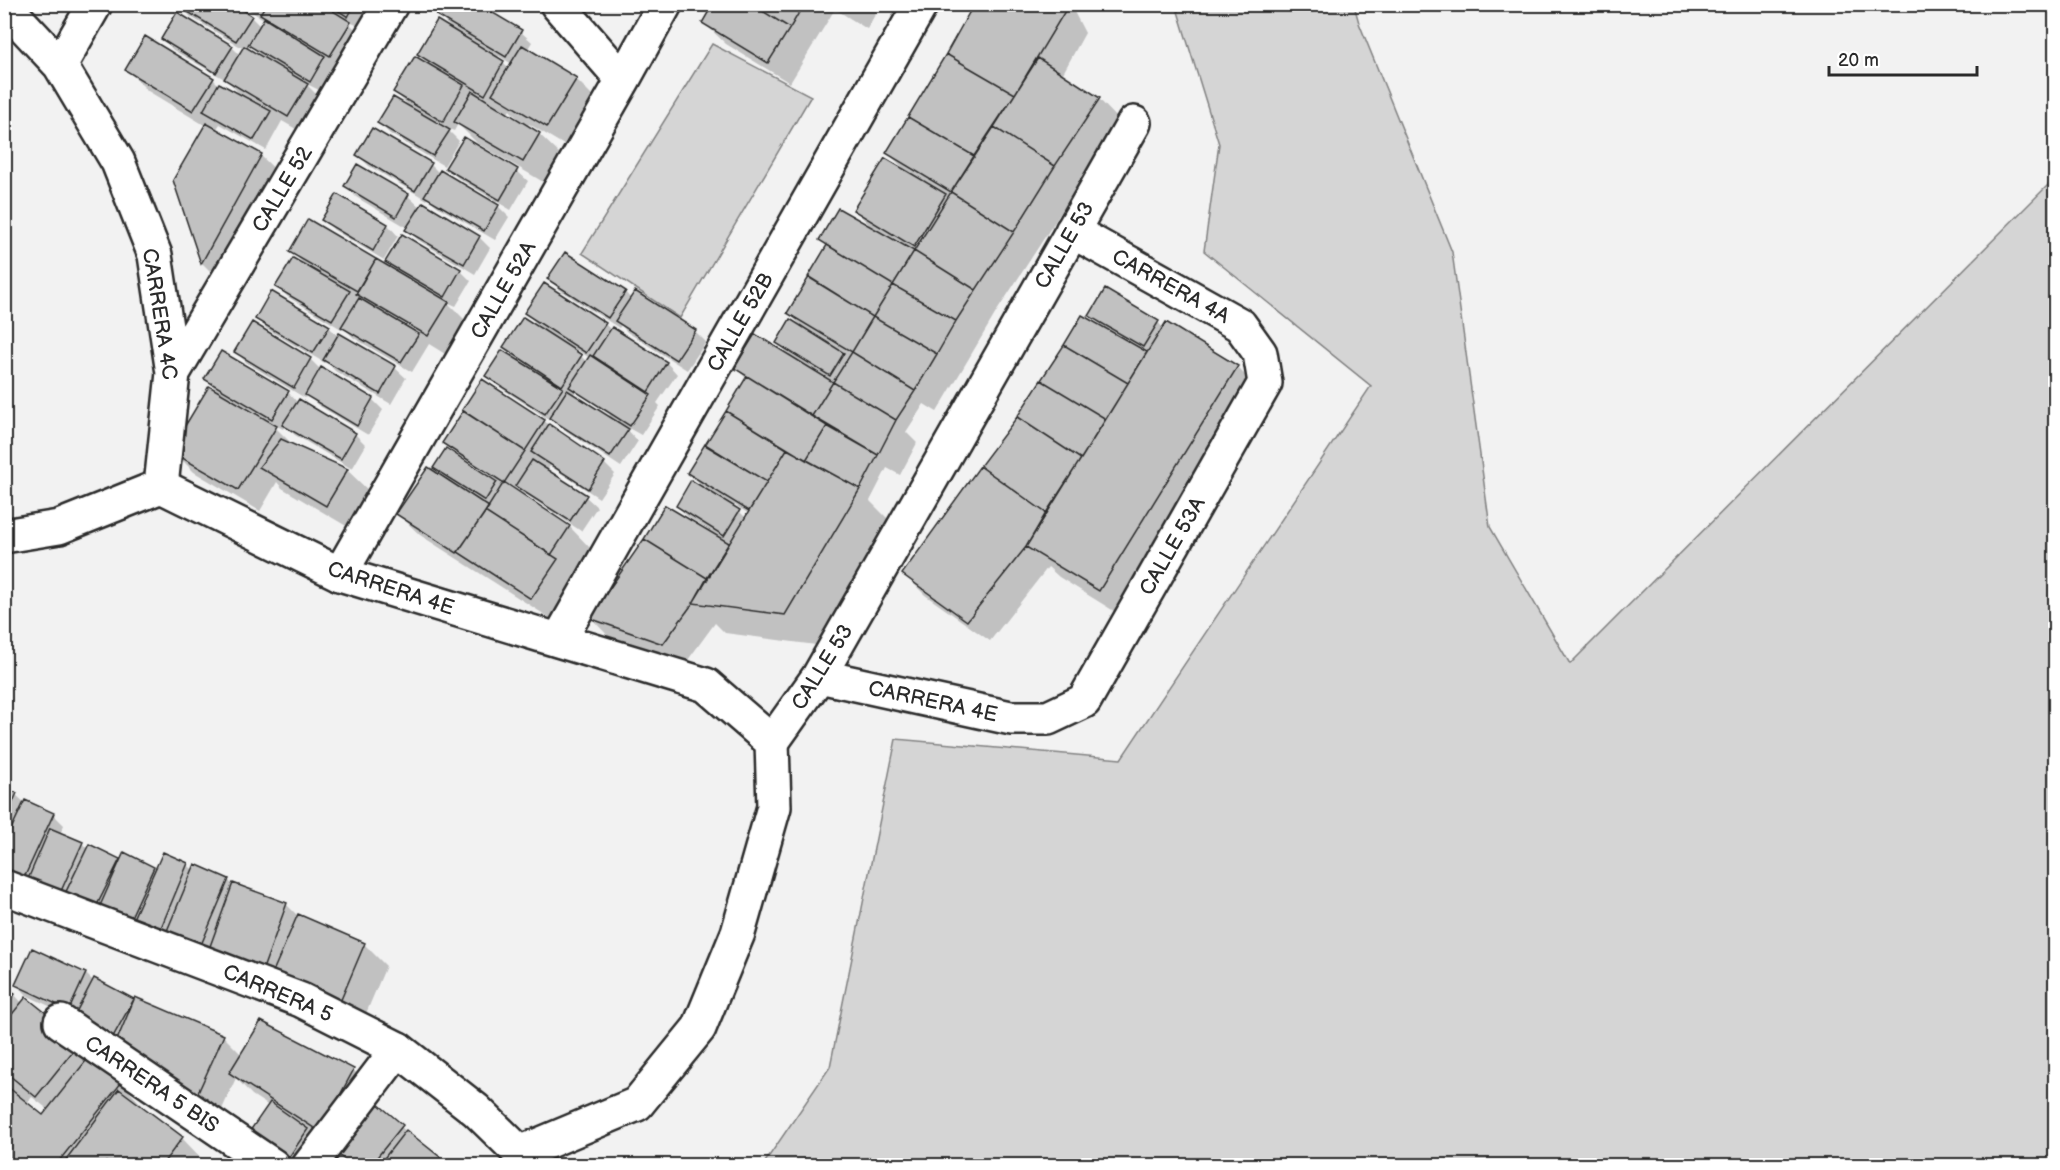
<svg xmlns="http://www.w3.org/2000/svg" width="2060" height="1170" font-family="'Balsamiq Sans',sans-serif">
<rect width="100%" height="100%" fill="#f2f2f2"/>
<filter id="ink" filterUnits="userSpaceOnUse"><feTurbulence type="fractalNoise" baseFrequency=".0167" numOctaves="2"/><feDisplacementMap in="SourceGraphic" scale="12" xChannelSelector="R" yChannelSelector="G"/><feConvolveMatrix kernelMatrix="1 2 1 2 8 2 1 2 1" color-interpolation-filters="sRGB"/></filter>
<g filter="url(#ink)">
<path fill="#d5d5d5" stroke="#808080" stroke-width="1.5" d="M1176,5H1354L1359,23L1452,252L1490,527L1570,664L2055,178V1165H763L830,1067L896,739L1121,759L1371,386L1204,251L1219,144Z
M712,44L811,96L680,318L582,253Z"/>
<path fill="#0003" fill-rule="evenodd" d="M239,4H373L359,26L347,21L371,45L321,91L305,83L329,107L310,137L282,121L266,150L220,124L216,130L261,156L283,177L223,284L202,263L175,181L206,126L148,91L127,70L213,79L218,84L244,99L228,81L173,50L163,39L232,47L240,55L244,49L191,17L180,6L251,17L261,27L265,20ZM250,45L263,58L247,50Z
M715,4H881L867,29L835,9L790,83L726,44L704,23Z
M882,4H921L911,23Z
M975,4H1070L1085,33L1062,75L1099,99L1120,121L997,311L937,412L924,404L906,432L917,443L900,475L887,468L870,501L890,521L816,645L725,633L715,623L685,664L612,640L591,618L705,531L706,528L688,517L677,506L704,488L689,472L747,379L736,368L791,356L778,343L803,328L789,313L828,247L821,240L873,229L855,210L906,171L888,153ZM735,505L749,514L746,518L734,506Z
M438,15L521,32L532,42L527,50L576,79L598,101L569,148L529,124L527,126L539,134L561,155L545,183L477,143L458,124L454,131L445,127L459,141L444,166L390,134L379,123L410,107L395,92L431,66L418,54L453,30ZM499,56L512,64L509,68L498,57ZM510,110L519,120V121L507,114Z
M464,139L517,171L528,181L511,210L458,178L447,168Z
M358,155L431,165L439,173L498,206L509,217L495,240L437,206L428,198L427,200L369,166Z
M358,166L408,196L421,208L479,237L490,248L475,274L418,240L407,229L408,228L356,197L346,186Z
M337,196L388,225L398,236L384,260L334,230L323,219Z
M308,221L398,274L387,261L403,236L460,270L471,281L456,306L447,302L469,324L450,357L429,344L412,372L354,338L344,328L343,330L288,297L277,286L305,265L291,251Z
M549,279L625,292L631,299L695,331L706,342L687,370L627,332L621,325L619,328L560,290Z
M544,285L605,324L611,330L612,329L667,363L677,374L657,403L660,406L641,435L623,425L638,441L621,467L498,386L487,376L518,360L504,347L541,328L526,313ZM577,350L590,358L587,362L576,351ZM576,391L610,415L609,418L573,395Z
M1091,316L1158,322L1163,328L1237,367L1268,398L1130,621L1059,577L1048,567L990,641L925,595L904,574L1104,328Z
M256,318L329,327L339,337L395,368L406,378L391,404L335,371L326,361L325,363L267,329Z
M252,325L310,359L321,370L372,399L383,410L368,435L318,405L307,395L305,398L247,363L236,352Z
M206,379L288,392L298,403L355,434L366,445L352,469L295,435L285,426L283,429L271,423L295,447L347,470L369,491L348,527L282,488L277,482L260,511L194,472L172,450L220,393Z
M465,411L544,421L604,463L615,474L599,498L550,466L547,471L586,497L597,507L581,531L525,494L523,497L570,527L591,549L573,576L578,581L553,620L420,535L398,514L447,479L435,468L457,455L444,443Z
M4,790L16,795L25,803L53,814L64,825L60,834L82,843L88,850L121,863L154,868L157,871L187,864L194,871L228,880L234,886L286,904L297,915L364,944L386,966L362,1023L4,883Z
M33,950L86,974L94,982L134,1002L223,1036L242,1055L353,1070L375,1091L370,1100L446,1166H351L332,1148L333,1147L313,1133L318,1141L301,1166H277L269,1106L252,1095L236,1078L219,1116L75,1018L28,996L17,985Z
M4,983L23,1004L121,1083L142,1105L140,1107L182,1138L203,1160L199,1166H4ZM32,1097L49,1110L44,1117L27,1103Z
M328,1153L344,1166H319Z"/>
<path fill="#c1c1c1" stroke="#2b2b2b" stroke-width="1.5" d="M179,4H234L252,16L236,41L178,6Z
M266,4H322L351,22L330,56L260,14Z
M328,4H355L348,17Z
M443,4H478L522,30L506,57L436,15Z
M713,4H751L790,28L768,63L702,23Z
M751,4H804L790,28Z
M974,4H1061L1065,11L1015,94L946,54Z
M177,12L233,46L216,73L161,39Z
M264,18L325,56L310,82L248,45Z
M437,20L504,61L485,95L417,54Z
M145,36L214,78L193,111L125,70Z
M522,45L577,78L547,127L492,94Z
M244,46L308,84L288,117L224,79Z
M946,54L1015,94L974,156L908,117Z
M415,56L464,85L443,122L393,92Z
M1038,58L1100,98L1055,166L994,127Z
M219,83L271,111L254,140L203,111Z
M472,91L540,133L523,162L454,122Z
M393,97L450,130L433,156L377,123Z
M908,117L974,156L951,192L886,153Z
M206,123L262,154L201,264L173,180Z
M994,127L1055,166L1014,232L951,192Z
M372,128L432,163L415,191L356,155Z
M464,137L518,169L500,200L445,168Z
M885,158L946,194L914,247L853,210Z
M357,164L409,194L396,217L344,186Z
M440,170L499,205L484,231L424,196Z
M951,192L1014,232L976,290L914,251Z
M337,194L388,224L373,251L321,220Z
M423,202L480,236L464,264L405,230Z
M838,208L914,251L893,285L819,240Z
M308,219L376,259L357,291L289,252Z
M402,234L461,269L445,297L385,262Z
M827,245L893,285L873,317L808,277Z
M914,251L976,290L956,321L893,285Z
M565,252L626,291L608,318L547,279Z
M293,258L350,291L332,320L275,287Z
M376,259L449,302L428,336L356,294Z
M809,277L873,317L852,352L787,313Z
M544,283L606,323L586,353L524,313Z
M893,285L956,321L937,354L873,317Z
M1105,289L1159,321L1143,347L1089,316Z
M271,291L330,326L313,353L255,319Z
M635,291L696,330L676,360L615,321Z
M359,298L419,334L401,362L341,327Z
M1082,315L1147,352L1128,383L1064,345Z
M523,317L582,355L562,386L503,347Z
M873,317L937,354L915,391L852,352Z
M790,319L844,353L830,376L776,343Z
M252,322L311,358L294,388L234,352Z
M1166,322L1238,366L1099,591L1026,547Z
M612,327L667,362L648,392L593,356Z
M339,333L396,366L380,394L323,360Z
M755,334L833,382L812,416L734,368Z
M1064,345L1128,383L1106,419L1041,380Z
M502,350L563,388L545,414L485,376Z
M221,351L289,391L272,419L204,379Z
M852,352L915,391L896,420L833,382Z
M590,355L651,395L630,426L569,387Z
M321,367L373,398L357,426L305,395Z
M747,376L827,426L806,460L726,411Z
M482,379L545,420L525,451L462,410Z
M1041,380L1106,419L1081,459L1017,417Z
M833,382L896,420L878,455L812,416Z
M209,386L277,426L238,490L170,451Z
M567,390L629,429L610,457L549,418Z
M299,399L356,433L341,459L282,425Z
M463,411L525,451L504,483L442,443Z
M726,411L787,449L767,482L705,445Z
M1017,417L1081,459L1046,513L980,466Z
M549,424L605,462L588,489L531,452Z
M827,426L878,455L860,489L806,460Z
M281,439L348,469L326,506L259,467Z
M705,444L767,482L749,511L687,473Z
M446,448L497,482L485,501L433,468Z
M787,449L860,489L785,615L693,603Z
M532,460L587,495L570,521L515,486Z
M980,466L1046,513L1026,547L967,621L902,574Z
M428,467L489,507L457,553L396,514Z
M691,480L740,510L724,536L676,506Z
M504,482L570,526L551,555L485,512Z
M665,505L729,543L707,578L644,539Z
M485,512L558,559L531,599L458,552Z
M644,539L707,578L693,603L663,644L589,618Z
M4,788L17,793L4,822Z
M25,800L54,813L24,878L4,869V844Z
M50,828L83,842L57,900L25,886Z
M89,844L120,859L91,917L61,902Z
M124,852L154,867L125,930L95,917Z
M163,852L188,863L155,942L127,932Z
M195,864L229,879L195,959L161,945Z
M233,883L287,903L259,980L205,960Z
M298,914L365,943L340,1002L272,974Z
M32,948L86,973L69,1010L15,985Z
M94,978L134,999L110,1042L71,1022Z
M4,985L15,994L4,1007Z
M26,997L81,1041L36,1097L10,1076L4,1083V1024Z
M135,997L224,1035L197,1095L112,1052Z
M261,1021L354,1069L320,1132L229,1073Z
M89,1057L122,1082L55,1166H4V1094L9,1088L43,1115Z
M119,1089L183,1137L161,1166H111L106,1162L102,1166H61Z
M371,1098L403,1125L370,1166H352L330,1148Z
M270,1102L308,1129L283,1166L243,1141Z
M406,1130L440,1157L441,1166H378Z"/>
<g fill="none" stroke-linecap="round" stroke-linejoin="round">
<g stroke="#2b2b2b" stroke-width="38">
<path id="minor" d="M557,4L623,80
M4,5L60,65L118,162L155,255L173,373L161,486
M60,65L95,4
M173,373L391,4
M340,574L623,80L665,4
M559,640L921,4
M819,676L1011,718H1048L1084,701L1265,383L1260,353L1240,325L1072,231
M772,742L819,676L1134,123
M61,1022L273,1166
M309,1166L398,1049"/>
</g>
<g stroke="#2b2b2b" stroke-width="38">
<path id="tertiary" d="M4,536L59,527L161,486L340,574L706,685L772,742L774,807L738,933L699,1028L637,1104L520,1153
M4,887L301,1000L398,1049L476,1110L520,1153"/>
</g>
<use href="#minor" stroke="#fff" stroke-width="33"/>
<use href="#tertiary" stroke="#fff" stroke-width="33"/>
</g>
</g>
<g text-anchor="middle" stroke-width="4.5" stroke-linejoin="round" paint-order="stroke">
<g font-size="21" fill="#2b2b2b" stroke="#fff">
<text transform="translate(282 189) rotate(-59)" y="7">CALLE 52</text>
<text transform="translate(1064 245) rotate(-60)" y="7">CALLE 53</text>
<text transform="translate(1171 286) rotate(29)" y="7">CARRERA 4A</text>
<text transform="translate(503 290) rotate(-60)" y="7">CALLE 52A</text>
<text transform="translate(160 314) rotate(81)" y="7">CARRERA 4C</text>
<text transform="translate(740 322) rotate(-60)" y="7">CALLE 52B</text>
<text transform="translate(1172 546) rotate(-60)" y="7">CALLE 53A</text>
<text transform="translate(391 588) rotate(18)" y="7">CARRERA 4E</text>
<text transform="translate(822 667) rotate(-58)" y="7">CALLE 53</text>
<text transform="translate(933 701) rotate(12)" y="7">CARRERA 4E</text>
<text transform="translate(278 993) rotate(23)" y="7">CARRERA 5</text>
<text transform="translate(152 1084) rotate(34)" y="7">CARRERA 5 BIS</text>
</g>
</g>
<rect width="2060" height="1170" fill="none" stroke="#fff" stroke-width="24"/>
<rect x="12" y="12" width="2036" height="1146" fill="none" stroke="#2b2b2b" stroke-width="2" filter="url(#ink)"/>
<path d="M1829 66v9h148v-9" fill="none" stroke="#2b2b2b" stroke-width="3"/>
<text x="1838" y="66" font-size="18" fill="#2b2b2b" stroke="#ffffff" stroke-width="4.5" paint-order="stroke">20 m</text>
</svg>
